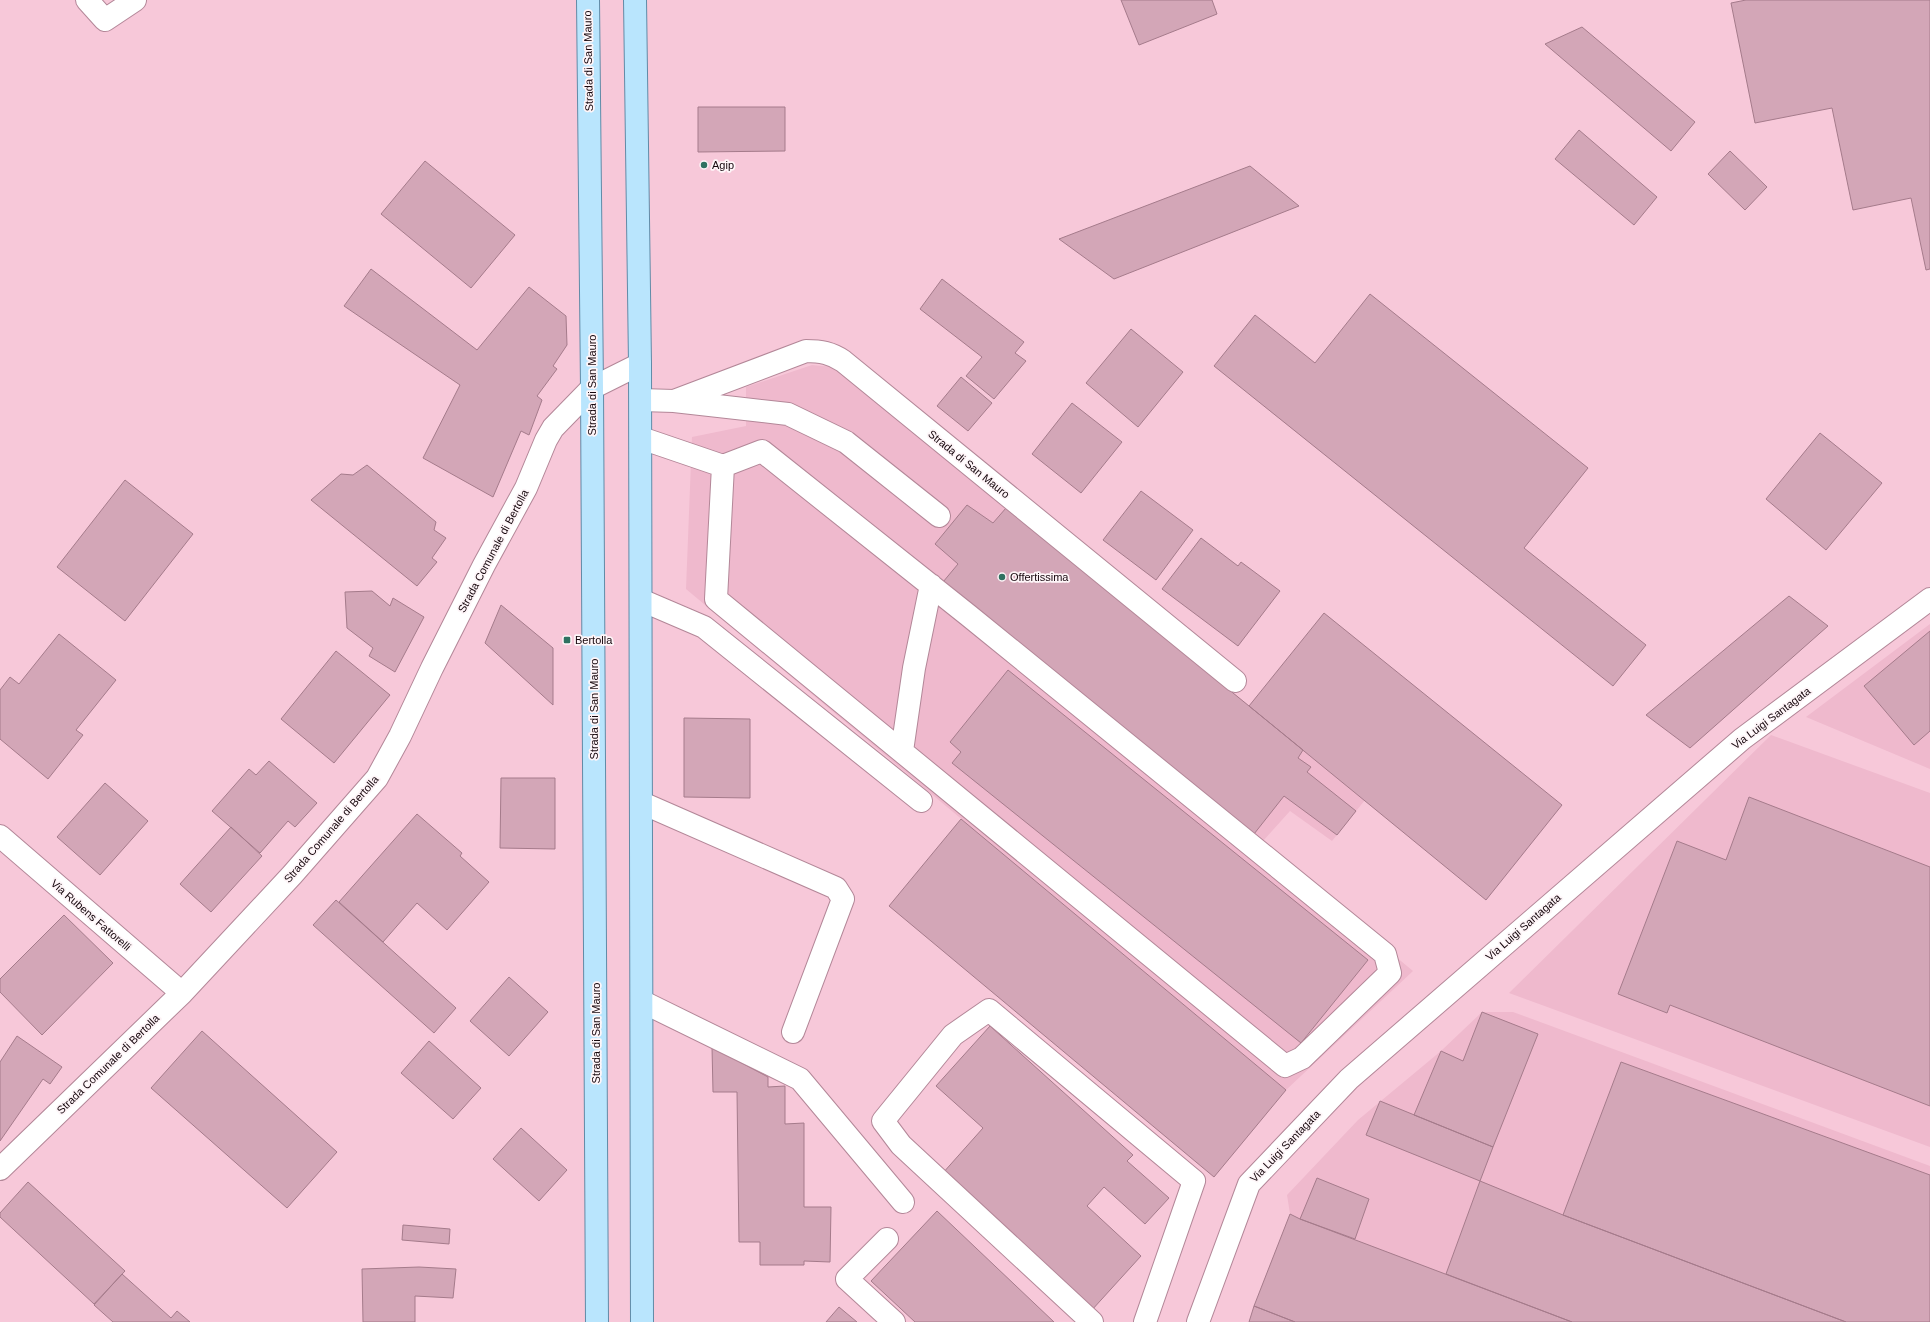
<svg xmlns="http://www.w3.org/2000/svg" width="1930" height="1322" font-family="Helvetica,sans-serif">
<rect width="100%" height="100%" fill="#f7c8d9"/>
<path fill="#efb9cd" d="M812,365L834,367L1365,800L1332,841L1290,811L1263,841L983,615L1413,971L1286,1090L686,589L692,437L746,426V387Z
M1930,624V769L1806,717Z
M1771,735L1930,793V1147L1509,993Z
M1482,1012H1513L1930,1166V1322H1249L1290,1214L1287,1195L1358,1120L1441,1051Z"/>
<path fill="#d3a6b7" stroke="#a57b8b" d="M1121,0H1212L1217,14L1139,45Z
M1746,0H1930V269L1926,270L1911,198L1853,210L1832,108L1755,123L1731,3Z
M1582,27L1695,122L1671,151L1545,44Z
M698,107H785V151L698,152Z
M1579,130L1657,197L1634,225L1555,159Z
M1730,151L1767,187L1745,210L1708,174Z
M425,161L515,235L471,288L381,214Z
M1250,166L1299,206L1114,279L1059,239Z
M371,269L477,350L529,287L566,316L567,345L553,366L557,369L537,396L542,400L529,435L521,431L493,497L423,458L460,385L344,306Z
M942,279L1024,342L1015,353L1026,361L994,399L966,376L982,357L920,309Z
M1370,294L1588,468L1524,548L1646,645L1613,686L1214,366L1255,315L1315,363Z
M1131,329L1183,372L1138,427L1086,383Z
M961,377L992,403L968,431L937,406Z
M1072,403L1122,442L1081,493L1032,454Z
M1820,433L1882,483L1826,550L1766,499Z
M367,465L436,522L434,530L446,538L432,558L437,562L417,586L311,500L341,474L353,475Z
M125,480L193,534L125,621L57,567Z
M1141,491L1193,530L1156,580L1103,540Z
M967,505L993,523L1006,508L1303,750L1298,758L1311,767L1307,772L1356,811L1337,835L1284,796L1254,834L943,582L958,564L935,544Z
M1201,538L1238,566L1241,562L1280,591L1238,646L1162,589Z
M372,591L390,606L393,598L424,617L395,672L369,656L373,648L347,628L345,592Z
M1789,596L1828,626L1690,748L1646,715Z
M501,605L553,648V705L485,643Z
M1324,613L1562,805L1486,900L1249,706Z
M1930,631V731L1914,745L1864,686Z
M59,634L116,680L76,730L83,735L48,779L0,739V690L10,677L19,684Z
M336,651L390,695L334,763L281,719Z
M1008,670L1368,960L1301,1043L952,763L961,752L950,742Z
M684,718L750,719V798L684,797Z
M269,761L317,803L295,827L288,821L260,853L212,811L249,769L256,775Z
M501,778H555V849L500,848Z
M105,783L148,821L100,875L57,837Z
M1749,797L1930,867V1106L1670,1005L1667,1013L1618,994L1677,841L1726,860Z
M417,814L462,853L460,856L489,882L447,930L417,903L383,942L339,902Z
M961,819L1286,1090L1214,1177L889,906Z
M231,827L262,856L211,912L180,884Z
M336,900L456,1008L434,1033L313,925Z
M64,915L113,963L42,1035L0,992V979Z
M509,977L548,1012L509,1056L470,1021Z
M1482,1012L1538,1034L1493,1147L1414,1115L1441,1051L1463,1061Z
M990,1026L1133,1155L1127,1161L1169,1198L1145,1224L1104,1187L1087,1206L1141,1256L1091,1311L942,1174L983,1128L936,1086Z
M202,1031L337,1152L287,1208L151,1088Z
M17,1036L62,1067L50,1084L43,1079L0,1141V1062Z
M429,1041L481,1088L453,1119L401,1073Z
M712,1047L768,1077V1087L785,1086V1124L804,1123V1207H831L830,1262L804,1261V1265H760V1242H739L737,1092H713Z
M1621,1062L1930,1175V1322H1846L1563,1215Z
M1380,1101L1493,1147L1480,1181L1366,1135Z
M521,1128L567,1170L539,1201L493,1159Z
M1317,1178L1369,1199L1355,1239L1300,1219Z
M1480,1181L1563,1215L1846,1322H1572L1446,1274Z
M28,1182L125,1271L94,1304L0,1217V1213Z
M937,1211L1054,1322H915L871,1281Z
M1290,1214L1300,1219L1572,1322H1295L1254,1306Z
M403,1225L450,1229L449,1244L402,1240Z
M419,1267L456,1269L453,1298L415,1296V1322H363L362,1269Z
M122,1274L171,1318L177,1311L190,1322H113L94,1305Z
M1254,1306L1295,1322H1249Z
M839,1307L857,1322H826Z"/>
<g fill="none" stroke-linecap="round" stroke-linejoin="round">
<g stroke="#b38798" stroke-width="24">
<path id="minor" d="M87,0L105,20L135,0
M641,400L674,401L788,414L846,442L939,516
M674,401L806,351C821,351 831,353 843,361L1235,681
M641,438L723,466L762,451L968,615L1385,954L1390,973L1302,1058L1285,1066L716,599L723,466
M641,600L704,627L921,801
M902,751L914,668L931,585
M642,803L836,888L843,899L793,1032
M0,836L182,993
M643,1002L800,1079L903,1202
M0,1169L182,993L292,875L377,778L400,736L432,668L484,565L526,488L546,440L553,428L592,388L640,364
M887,1239L847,1279L894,1322
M1092,1322L901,1145L883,1121L953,1035L989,1010L1194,1181L1145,1322
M1198,1322L1249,1184L1349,1079L1742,739L1930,599"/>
</g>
<g stroke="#618ba7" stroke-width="24">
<path id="major" d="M588,0L592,388L597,1322
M635,0L640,364L642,1322"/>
</g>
<use href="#minor" stroke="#fff" stroke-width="22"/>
<use href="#major" stroke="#b9e5fd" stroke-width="22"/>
</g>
<g fill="#307161" stroke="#fef5f8" stroke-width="1.5">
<circle cx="704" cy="165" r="4"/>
<circle cx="1002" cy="577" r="4"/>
<rect x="563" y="636" width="8" height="8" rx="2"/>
</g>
<g text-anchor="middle" stroke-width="3.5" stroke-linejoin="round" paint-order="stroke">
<g font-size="11" fill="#15060c" stroke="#fef5f8">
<text transform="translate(588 61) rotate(-91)" y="4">Strada di San Mauro</text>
<text transform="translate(592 385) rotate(-90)" y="4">Strada di San Mauro</text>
<text transform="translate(969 464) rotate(39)" y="4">Strada di San Mauro</text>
<text transform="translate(493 551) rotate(-62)" y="4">Strada Comunale di Bertolla</text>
<text transform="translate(594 709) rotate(-90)" y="4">Strada di San Mauro</text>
<text transform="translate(1771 718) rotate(-37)" y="4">Via Luigi Santagata</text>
<text transform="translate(331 829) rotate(-49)" y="4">Strada Comunale di Bertolla</text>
<text transform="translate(91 915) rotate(41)" y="4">Via Rubens Fattorelli</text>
<text transform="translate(1523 927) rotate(-41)" y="4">Via Luigi Santagata</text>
<text transform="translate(596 1033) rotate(-90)" y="4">Strada di San Mauro</text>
<text transform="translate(108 1064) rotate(-44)" y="4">Strada Comunale di Bertolla</text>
<text transform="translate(1285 1146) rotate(-46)" y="4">Via Luigi Santagata</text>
</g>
<g font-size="11" fill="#15060c" stroke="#fef5f8" text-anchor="start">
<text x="712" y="169">Agip</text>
<text x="1010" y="581">Offertissima</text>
<text x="575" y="644">Bertolla</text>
</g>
</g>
</svg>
